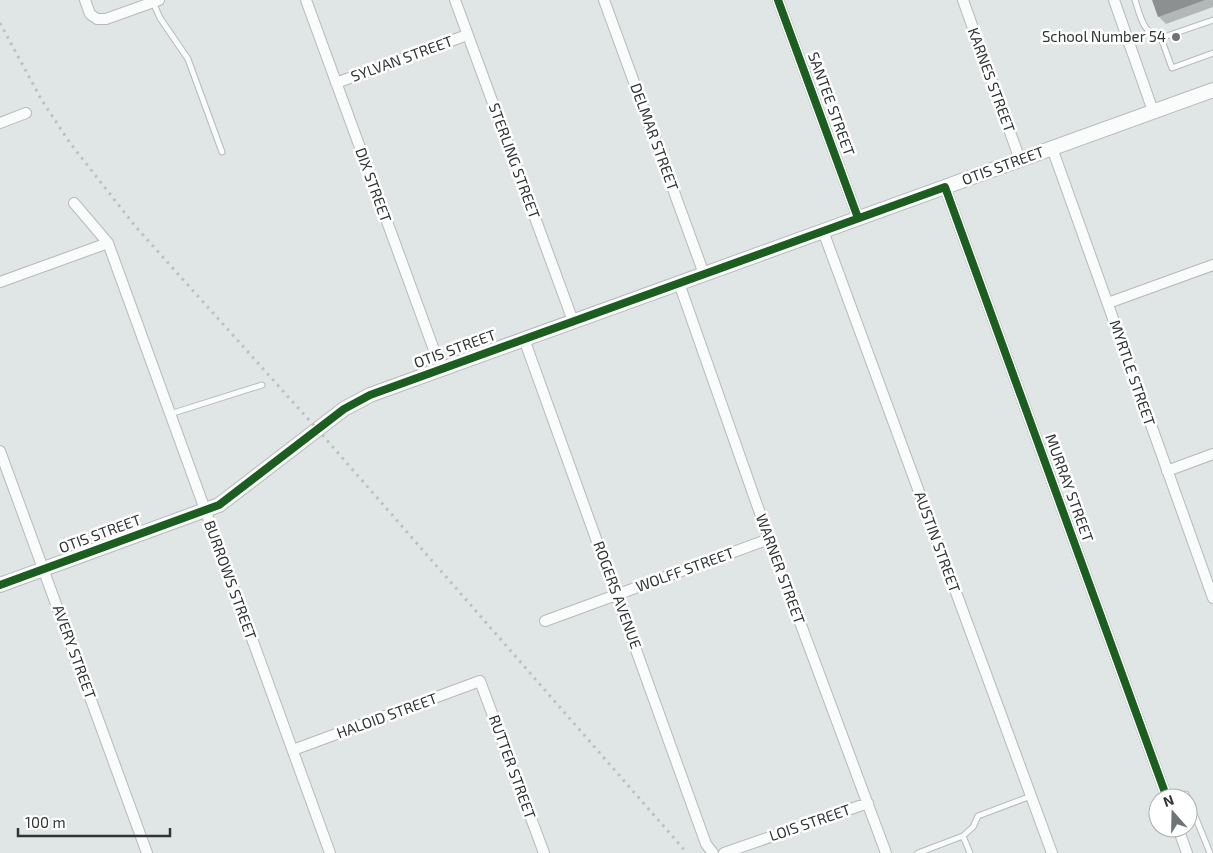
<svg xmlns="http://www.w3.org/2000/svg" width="1213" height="853" font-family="'Exo 2',sans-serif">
<rect width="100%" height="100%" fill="#e0e5e5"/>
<path fill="#0003" d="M1153,0H1213V7L1166,24L1159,17Z"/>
<path fill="#8d9090" d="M1152,0H1205L1158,17Z"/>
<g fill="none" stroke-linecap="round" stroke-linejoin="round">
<g stroke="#b6baba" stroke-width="7">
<path id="lane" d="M1135,0C1140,15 1143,34 1161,38L1213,20
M153,2L160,18L188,59L222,152
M1161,38L1172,68L1213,53
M170,414L262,385
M1186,794L1210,853
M963,836L973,827L978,816L1031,796
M918,853L963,836L970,853"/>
</g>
<g stroke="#b6baba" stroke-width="12">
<path id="street" d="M85,0L90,14L97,19H106L159,0
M306,0L441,369
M455,0L573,321
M604,0L704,274
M778,0L858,218
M963,0L1020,160
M1114,0L1153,111
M336,83L467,35
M0,123L26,113
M1052,148L1213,598
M945,187L1167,798
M74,203L108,243L330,853
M823,231L1052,853
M0,282L108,243
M679,283L769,539L886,853
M1108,303L1213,265
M524,339L706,844L713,853
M0,451L147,853
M1167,471L1213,454
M545,621L769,539
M293,750L480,681L544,853
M1178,828L1187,853
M724,853L868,803"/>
</g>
<g stroke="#b6baba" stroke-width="16">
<path id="secondary" d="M0,585L219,505L344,409L370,395L1213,90"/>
</g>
<use href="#lane" stroke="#fafbfb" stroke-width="5"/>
<use href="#street" stroke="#fafbfb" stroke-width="10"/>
<use href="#secondary" stroke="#fafbfb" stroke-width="14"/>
<path stroke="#bebfbf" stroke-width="3" stroke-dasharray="2.5 5" stroke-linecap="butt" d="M0,23L41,99L70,143L135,226L318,430L687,853"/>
<g stroke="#fff" stroke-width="11">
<path id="cycleway" d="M778,0L858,218
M0,585L219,505L344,409L370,395L945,187L1167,798"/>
</g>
<use href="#cycleway" stroke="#1b5e20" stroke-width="8"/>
</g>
<circle fill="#6e7373" stroke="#fff" stroke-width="2" cx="1176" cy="37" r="5"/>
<g text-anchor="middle" stroke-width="5" stroke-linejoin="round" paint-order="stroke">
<g font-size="15" fill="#313535" stroke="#fff" text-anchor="end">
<text x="1166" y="42">School Number 54</text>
</g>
<g font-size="15" fill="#313535" stroke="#fff">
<text transform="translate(402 59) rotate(-20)" y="5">SYLVAN STREET</text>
<text transform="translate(991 80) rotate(70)" y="5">KARNES STREET</text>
<text transform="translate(831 104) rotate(70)" y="5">SANTEE STREET</text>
<text transform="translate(654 137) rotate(70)" y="5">DELMAR STREET</text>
<text transform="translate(514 161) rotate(70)" y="5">STERLING STREET</text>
<text transform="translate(1003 166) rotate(-20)" y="5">OTIS STREET</text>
<text transform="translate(373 185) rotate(70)" y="5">DIX STREET</text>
<text transform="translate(455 349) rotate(-20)" y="5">OTIS STREET</text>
<text transform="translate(1132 373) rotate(71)" y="5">MYRTLE STREET</text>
<text transform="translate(1069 488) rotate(70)" y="5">MURRAY STREET</text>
<text transform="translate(100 534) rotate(-20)" y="5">OTIS STREET</text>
<text transform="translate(937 542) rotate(70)" y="5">AUSTIN STREET</text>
<text transform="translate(780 569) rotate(70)" y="5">WARNER STREET</text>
<text transform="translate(685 570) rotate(-20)" y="5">WOLFF STREET</text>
<text transform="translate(230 580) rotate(70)" y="5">BURROWS STREET</text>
<text transform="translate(617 595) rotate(70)" y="5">ROGERS AVENUE</text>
<text transform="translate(74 652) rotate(70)" y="5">AVERY STREET</text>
<text transform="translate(387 716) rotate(-20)" y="5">HALOID STREET</text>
<text transform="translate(512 767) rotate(70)" y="5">RUTTER STREET</text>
<text transform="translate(810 823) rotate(-19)" y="5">LOIS STREET</text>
</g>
</g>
<g transform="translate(1173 813) rotate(340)"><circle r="24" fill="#ffffff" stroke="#adaeae"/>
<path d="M0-4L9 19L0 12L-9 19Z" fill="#6e7373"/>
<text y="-8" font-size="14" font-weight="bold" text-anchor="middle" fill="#313535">N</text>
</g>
<path d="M18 828v8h152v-8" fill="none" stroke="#313535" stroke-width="2.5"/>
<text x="25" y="828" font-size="15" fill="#313535" stroke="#ffffff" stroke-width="4" paint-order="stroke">100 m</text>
</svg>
